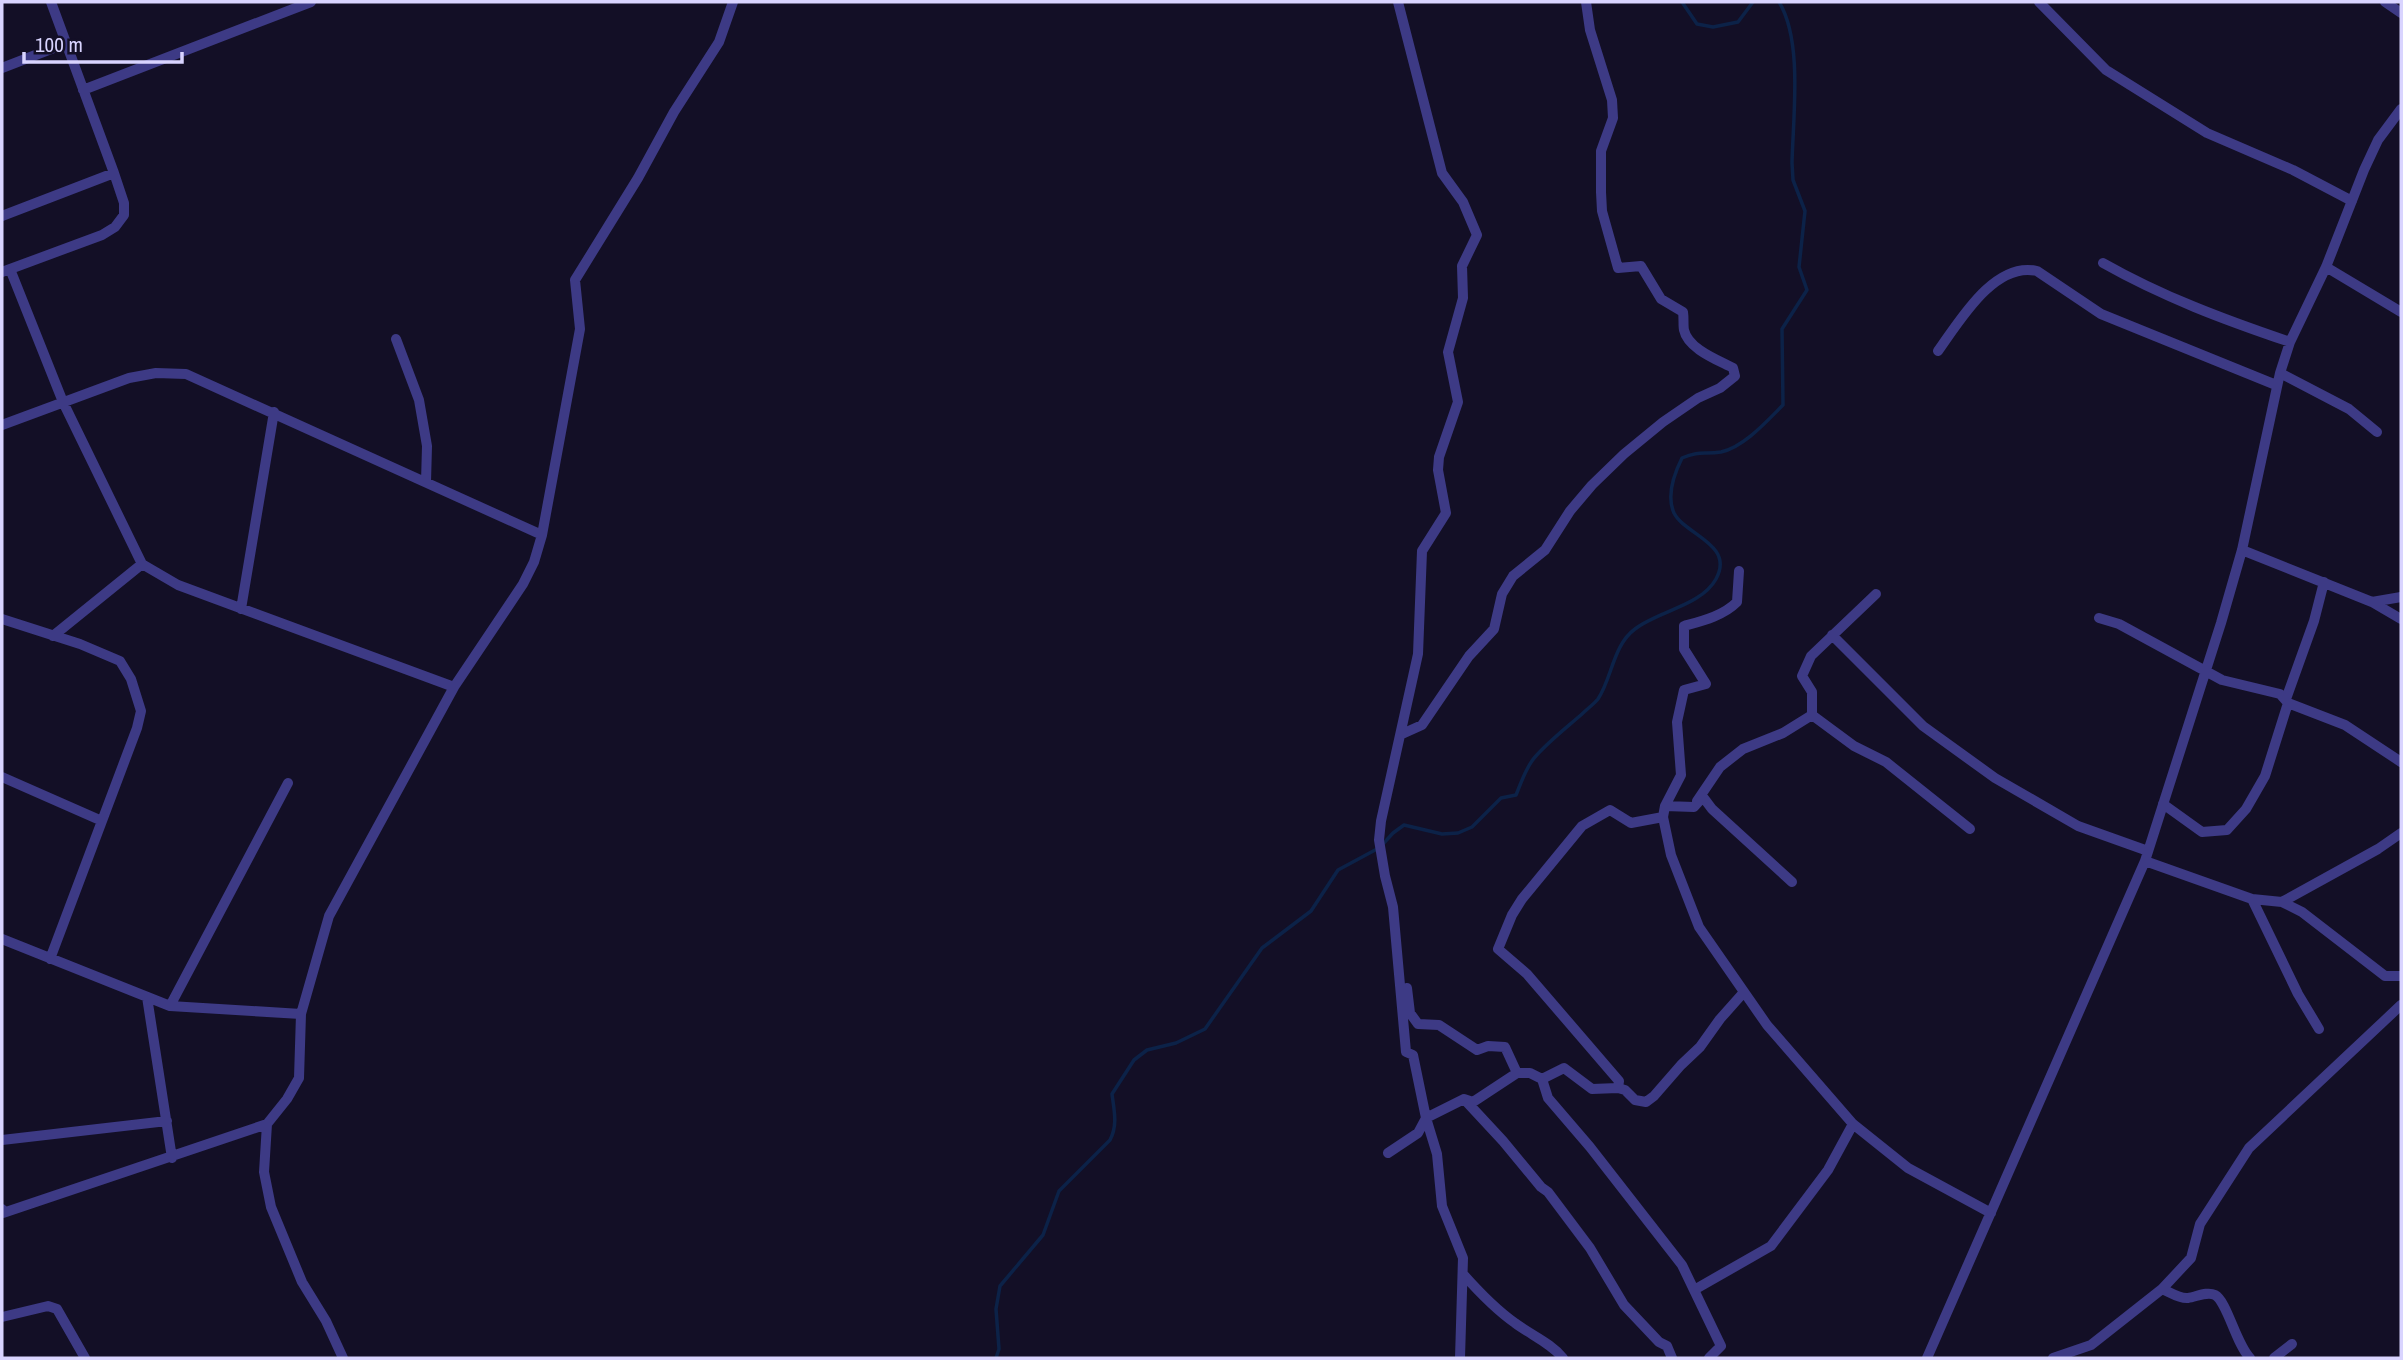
<svg xmlns="http://www.w3.org/2000/svg" width="2403" height="1360" font-family="'Archivo Narrow',sans-serif">
<rect width="100%" height="100%" fill="#130f26"/>
<g fill="none" stroke-linecap="round" stroke-linejoin="round">
<path stroke="#0c2248" stroke-width="3.5" d="M1682,2L1697,24L1713,27L1738,22L1753,2
M1383,844L1393,833L1404,825L1442,834L1458,833L1472,827L1501,798L1516,795C1521,783 1526,767 1535,757C1549,741 1566,728 1582,714C1587,709 1594,704 1598,699C1612,678 1613,645 1635,629C1658,611 1701,606 1716,579C1735,544 1685,535 1674,513C1666,495 1674,474 1682,458C1700,450 1705,455 1721,452C1744,447 1767,421 1783,405L1782,329L1807,290L1799,267L1805,211L1793,180L1792,163C1793,117 1803,41 1779,2
M996,1358L999,1349L996,1309L1000,1286L1043,1235L1059,1191L1110,1140C1118,1125 1114,1110 1112,1094L1134,1060L1147,1050L1176,1043L1205,1029L1262,948L1311,911L1338,870L1377,849"/>
<path stroke="#3d3a85" stroke-width="10" d="M1398,2L1442,173L1463,202L1477,235L1462,266L1463,298L1448,352L1458,402L1439,457L1438,470L1446,513L1422,551L1418,654L1381,821L1379,840L1385,876L1393,907L1406,1052L1413,1055L1426,1118L1437,1154L1442,1206L1463,1258L1460,1358
M2039,2L2106,70L2207,133L2293,170L2352,201
M2385,2L2401,13
M2,68L64,44
M83,90L311,2
M2,216L114,173
M2103,263C2163,297 2225,320 2290,342
M2326,267L2401,312
M10,269L63,402L142,564L178,585L454,687
M2,272L102,235L115,227L124,215V203L114,173L51,2
M396,339L419,400L427,446L426,482
M1938,351C1959,322 1994,261 2037,271L2101,314L2276,385
M2280,373L2349,409L2377,432
M2,425L129,378L156,373L186,374L542,535
M2242,550L2372,602L2401,619
M1739,571L1737,602C1723,616 1702,621 1684,626V649L1706,684L1684,690L1677,722L1681,775L1665,806L1663,817L1671,855L1699,927L1767,1025L1853,1124L1908,1168L1991,1213
M2372,602L2401,597
M241,609L274,412
M2099,618L2119,624L2222,680L2280,694L2288,703L2265,776L2246,809L2227,830L2202,832L2163,804
M2,619L80,644L120,661L131,679L141,711L137,728L50,959
M1832,635L1923,726L1995,778L2078,826L2148,851
M53,636L142,564
M2286,699L2314,621L2324,582
M2288,703L2345,725L2401,762
M1812,715L1854,746L1886,762L1970,829
M1812,715V692L1802,676L1811,656L1876,594
M1402,734L1422,725L1469,656L1494,629L1502,594L1513,576L1545,550L1570,511L1592,485L1624,454L1663,422L1698,398L1720,388L1735,376L1733,368C1718,360 1688,349 1684,330C1683,325 1684,318 1683,312L1661,299L1641,266L1618,268L1602,211L1601,192V151L1613,118L1612,100L1590,30L1586,2
M2,777L102,821
M1697,801L1720,767L1743,749L1783,733L1812,715
M1665,806L1694,807L1703,797L1712,809L1792,882
M2145,861L2252,899L2282,902L2302,912L2385,976H2401
M2252,899L2298,994L2319,1029
M2282,902L2378,849L2401,833
M2,939L170,1006L301,1014
M1407,988L1410,1013L1418,1024L1439,1025L1477,1050L1488,1046L1505,1047L1517,1073H1530L1542,1079L1548,1098L1590,1147L1682,1265L1721,1346L1709,1358
M147,997L172,1158
M170,1006L288,783
M1542,1079L1564,1068L1592,1089L1618,1088L1625,1090L1635,1100L1646,1102L1654,1096L1681,1065L1700,1047L1720,1019L1744,992
M1618,1088L1619,1081L1527,974L1498,949L1512,915L1522,899L1582,826L1610,810L1631,823L1663,817
M1464,1099L1503,1141L1541,1187L1548,1192L1590,1248L1624,1305L1659,1342L1667,1346L1672,1358
M2,1140L167,1121
M1388,1153L1418,1133L1426,1118L1464,1099L1473,1102L1517,1073
M2,1209L3,1213L267,1124
M1463,1274C1479,1292 1495,1309 1515,1323C1531,1335 1551,1343 1563,1358
M2162,1289C2170,1292 2179,1299 2188,1298C2196,1297 2207,1291 2215,1295C2227,1301 2236,1344 2250,1358
M1694,1290L1771,1246L1828,1170L1853,1124
M2,1317L48,1306L57,1309L85,1358
M343,1358L326,1321L302,1282L271,1207L264,1172L267,1124L287,1099L299,1078L301,1014L329,916L454,687L523,584L534,562L542,535L580,329L575,280L638,178L674,112L719,42L733,2
M1927,1358L2145,861L2221,623L2242,550L2280,373L2290,342L2326,267L2364,170L2378,140L2401,109
M2053,1358L2091,1345L2162,1289L2191,1258L2200,1224L2249,1148L2401,1005
M2274,1358L2292,1344"/>
</g>
<rect width="2403" height="1360" fill="none" stroke="#d9d4ff" stroke-width="7"/>
<path d="M24 52v10h158v-10" fill="none" stroke="#d9d4ff" stroke-width="3.5"/>
<text x="35" y="52" font-size="21" fill="#d9d4ff" stroke="#130f26" stroke-width="5" paint-order="stroke">100 m</text>
</svg>
